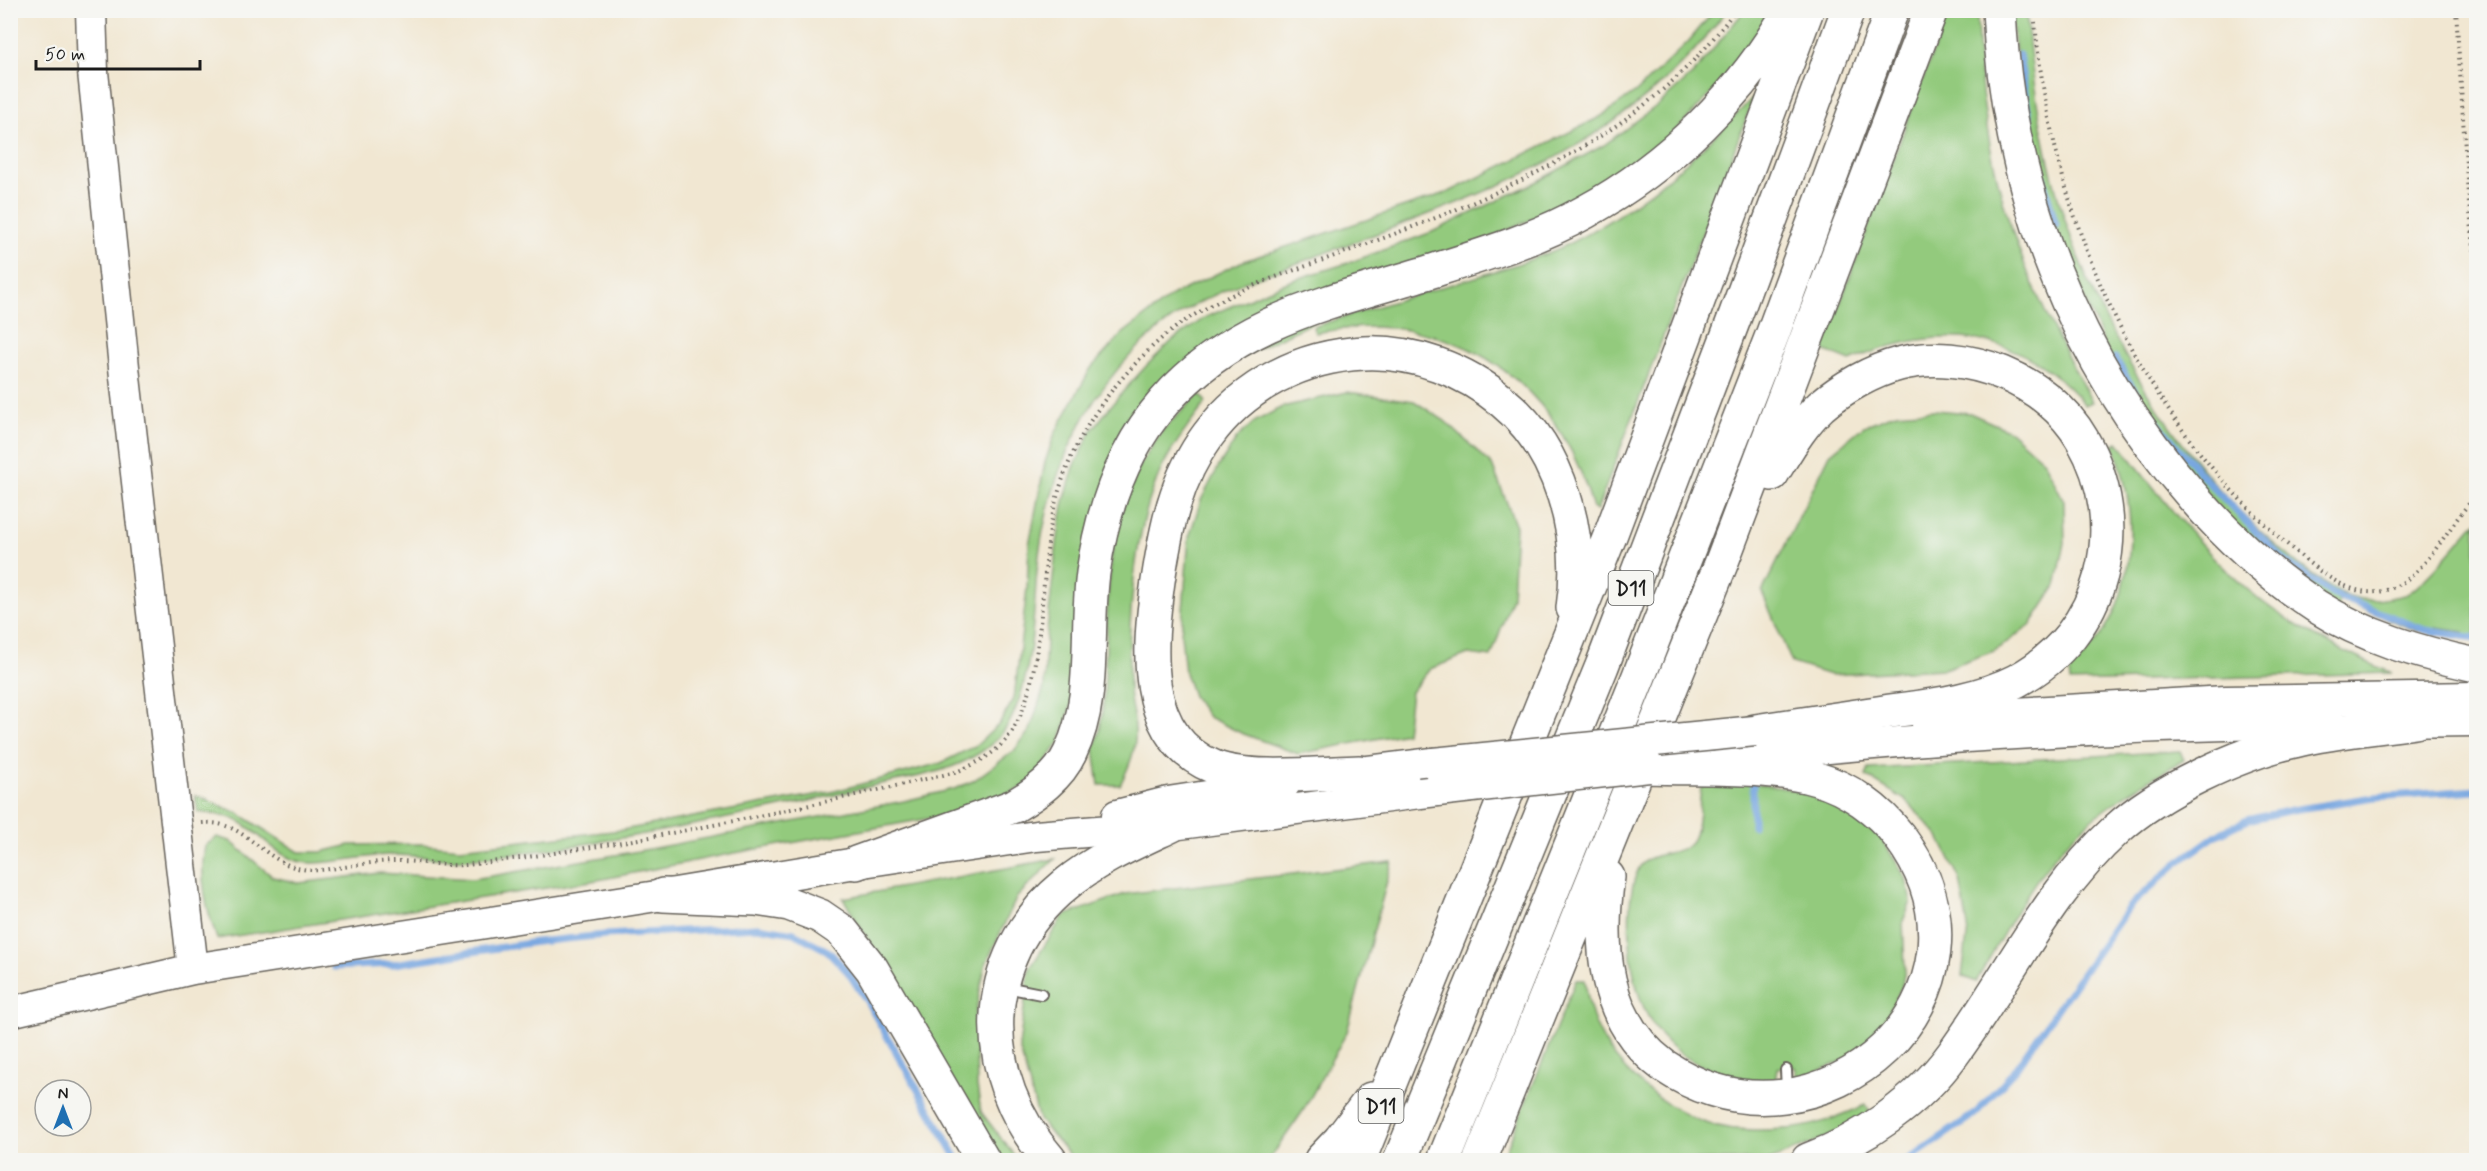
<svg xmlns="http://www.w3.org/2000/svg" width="2487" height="1171" font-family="Mynerve,sans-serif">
<rect width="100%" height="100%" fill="#f6f6f2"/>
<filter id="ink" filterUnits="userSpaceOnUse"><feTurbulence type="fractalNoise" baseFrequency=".0167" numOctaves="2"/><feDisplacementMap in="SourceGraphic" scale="12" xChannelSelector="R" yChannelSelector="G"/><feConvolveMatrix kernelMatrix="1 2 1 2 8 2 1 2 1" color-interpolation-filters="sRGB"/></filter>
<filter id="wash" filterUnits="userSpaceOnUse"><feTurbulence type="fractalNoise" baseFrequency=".008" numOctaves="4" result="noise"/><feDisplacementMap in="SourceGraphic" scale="24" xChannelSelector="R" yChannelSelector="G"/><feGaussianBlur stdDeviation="1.35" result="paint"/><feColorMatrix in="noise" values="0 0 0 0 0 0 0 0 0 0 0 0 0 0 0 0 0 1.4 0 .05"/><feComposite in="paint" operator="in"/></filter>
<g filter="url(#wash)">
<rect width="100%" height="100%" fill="#f1e7d2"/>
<path fill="#93ca7d" stroke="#58734c" stroke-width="1.5" d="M1714,11H1726C1624,154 1470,198 1314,257C1265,276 1214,289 1171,320C1089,379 1047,473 1037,571C1033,620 1033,670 1013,715C1004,737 986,751 965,761C939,774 908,778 880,784C858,789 836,795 814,800C699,825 583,848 466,859C440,861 415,854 388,855C362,856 336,863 311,863C279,863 262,832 236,820C224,814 210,814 198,812L195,795L238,813L299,852H321L350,845L421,844L460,848L622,830L831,792L941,763L977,745L999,724L1014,699L1027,588L1029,545L1045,462L1055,433L1091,368L1122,334L1173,295L1241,262L1449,192L1600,117L1636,92L1688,42Z
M1744,11H1773L1735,69L1662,145L1584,196L1490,238L1148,401L1072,702L1060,742L1029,785L965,812L735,853L598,880L217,939C206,908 199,878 205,846L217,837L230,841L273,877L299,883L380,873L473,879L633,852L904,801L954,789L973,781L1014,751L1030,730L1044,687L1046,638L1057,543L1063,505L1074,467L1092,430L1118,397L1147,365L1173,340L1206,317L1290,281L1351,262L1432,232L1536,182L1604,145L1659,104L1693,74Z
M1948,11H1977C1978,84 1988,157 2011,227C2031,288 2061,346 2092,402L2085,405C2021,329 1938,322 1850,361L1823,350Z
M2010,11H2026C2032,81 2043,153 2065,220C2106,345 2192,480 2296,562C2325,584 2351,607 2389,598C2395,597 2402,596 2407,594C2423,586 2462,538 2476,522V638L2463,637L2464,632L2436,628L2435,634L2417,631L2339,599L2338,610L2230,527L2121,384L2035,183Z
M1755,95L1597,510L1593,509C1565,403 1487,330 1374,327C1354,327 1334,330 1315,333L1313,327C1364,310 1415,295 1466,280C1498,270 1532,261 1562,247C1637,211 1698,156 1755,95Z
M1347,392L1414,401L1445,421L1492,465L1516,526L1512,597L1491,657L1468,654L1430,669L1411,692L1406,733L1298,754L1241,733L1208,717L1193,696L1185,673L1181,634L1189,537L1201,500L1219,466L1237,438L1254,422L1282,407Z
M1199,394L1206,402C1189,426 1168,451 1157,479C1133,538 1128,624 1129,687C1129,701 1134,715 1135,728C1137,749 1129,767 1120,785H1099L1094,749L1100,730L1104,699L1108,595L1112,554L1120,515L1140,465L1162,431Z
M1934,410L1970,413L2010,431L2044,461L2064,501L2065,543L2056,586L2030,626L1994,651L1944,669L1830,675L1792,663L1762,592L1830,454L1864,426L1896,413Z
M2118,442C2162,498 2206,558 2263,602C2302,632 2347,654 2392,673L2070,682L2069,671C2082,658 2096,645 2105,629C2138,575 2136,502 2113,445Z
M2180,751L2184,760C2141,784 2097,810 2064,846C2027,886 2003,936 1976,982L1962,976L1968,928L1960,880L1939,837L1907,801L1866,776L1869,769Z
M1733,783H1753L1812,793L1859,816L1878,833L1906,878L1911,902L1903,921L1905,969L1902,986L1889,1013L1874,1035L1848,1059L1798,1079L1795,1067L1777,1068L1775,1083C1684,1075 1635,1038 1630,942C1629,920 1628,892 1638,870C1647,848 1685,859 1694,837C1700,823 1699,802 1701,787Z
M1055,859L1017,897L985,966L975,1015L977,1086L981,1112L1013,1154L1021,1160H998L843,898Z
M1392,862L1347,1032L1303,1111L1269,1160H1074L1039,1120L1019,1047L1029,970L1063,916L1125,894Z
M1576,980H1585C1587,995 1590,1011 1596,1025C1614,1068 1663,1108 1706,1123C1730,1131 1759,1131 1784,1129C1813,1128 1840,1116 1866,1105L1871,1115L1825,1138L1770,1160H1502Z"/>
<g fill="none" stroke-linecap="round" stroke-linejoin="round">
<path stroke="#77a6e0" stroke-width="7" d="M2019,55L2034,148
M2037,158L2056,225
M2115,358L2136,393
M2150,414L2206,480L2257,533L2283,559L2332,594L2425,630L2476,638
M1753,783V826
M334,967L394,964L536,942L605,935L758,927L794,933L828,951L848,972L865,998L958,1160
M1908,1160L1976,1113L2014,1071L2129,907L2176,864L2215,836L2247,820L2292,810L2374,797L2476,790"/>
</g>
</g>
<g filter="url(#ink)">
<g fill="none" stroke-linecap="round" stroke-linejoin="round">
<g stroke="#67635c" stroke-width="14">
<path id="service" d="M1006,987L1041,994
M1786,1070L1787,1090"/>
</g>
<g stroke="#67635c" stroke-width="33">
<path id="secondary" d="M91,10L93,72L126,386L193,969
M1925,718L2226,701L2476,697
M2390,722L2476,721
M1728,758C1930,736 2135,725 2339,723
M1336,775L1433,763
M1117,815L1168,802L1285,784
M10,1012L193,969L663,895L856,863L1036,836L1172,825L1420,793"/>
</g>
<g stroke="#67635c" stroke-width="36">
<path id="motorway" d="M1999,10C2007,190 2075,363 2194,498C2230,539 2270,576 2316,606C2365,637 2420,653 2476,665
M1755,731C1798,725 1841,718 1884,712C1927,706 1977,701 2016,681C2105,634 2132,525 2082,439C2048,380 1965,347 1899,364C1872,371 1842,388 1821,406C1800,426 1787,450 1772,474
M1359,772C1320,773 1249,781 1214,767C1139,737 1149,645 1158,581C1166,529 1175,479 1208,435C1245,385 1302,356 1364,353C1415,351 1465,370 1503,402C1561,449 1584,536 1573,608
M856,863L1014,806C1036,793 1059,777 1070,753C1097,698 1085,632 1093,573C1102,511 1122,450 1164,402C1237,319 1331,302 1432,271C1483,255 1537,239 1585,212C1669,166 1743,94 1790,10
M1608,877C1598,946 1603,1021 1664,1066C1821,1171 2016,991 1899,836C1879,810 1849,788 1817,779C1770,765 1699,769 1649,767
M663,895L756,899L789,904L820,916L842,931L872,969L983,1160
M1050,1160C977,1077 976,958 1065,885C1096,859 1136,842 1172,825
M1321,1160L1340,1140L1371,1099
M1359,1160L1610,536L1807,10
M1400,1160L1602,666L1734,319L1848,10
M1444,1160L1639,676L1773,333L1892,10
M1480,1160L1721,564L1931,10
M1808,1160C1863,1140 1918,1102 1953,1054C2008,979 2047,893 2116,830C2158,791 2238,754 2294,741C2333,731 2375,728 2415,722"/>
</g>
<path stroke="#67635c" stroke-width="4" stroke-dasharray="1.5 4.5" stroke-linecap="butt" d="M2034,10C2049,211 2134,413 2288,545C2312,566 2349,599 2383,591C2425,581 2447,525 2476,496
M2456,10L2468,195L2476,264
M202,823C251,819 266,874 320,870C346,868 371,861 397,861C423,861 448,868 474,864C637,844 797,809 956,772C973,765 989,757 1001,745C1049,698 1037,567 1056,501C1073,438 1105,392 1151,348C1203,298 1274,278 1340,254C1485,201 1643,142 1735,10"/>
<use href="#service" stroke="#fff" stroke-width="10"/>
<use href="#secondary" stroke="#fff" stroke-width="30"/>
<use href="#motorway" stroke="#fff" stroke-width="33"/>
<g stroke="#67635c" stroke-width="33" stroke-linecap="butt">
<path id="secondary-bridge" d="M1433,763L1755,731
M1420,793L1649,767"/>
</g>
<use href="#secondary-bridge" stroke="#fff" stroke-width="30"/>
</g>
</g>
<g text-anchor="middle" stroke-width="4.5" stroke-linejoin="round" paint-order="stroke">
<g fill="#f6f6f2" stroke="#5d5d5c" stroke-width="1.5">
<rect x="1608.5" y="571" width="45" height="34" rx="4.5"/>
<rect x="1358.5" y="1089" width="45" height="34" rx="4.5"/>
</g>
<g font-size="20" font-weight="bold" fill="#1c1c1c">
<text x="1631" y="595">D11</text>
<text x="1381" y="1113">D11</text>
</g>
</g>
<rect width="2487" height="1171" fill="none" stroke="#f6f6f2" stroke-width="36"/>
<g transform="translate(63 1108)"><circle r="28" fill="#f6f6f2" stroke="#9f9f9c" stroke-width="1.5"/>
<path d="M0-4.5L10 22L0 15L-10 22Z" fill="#1f6fb2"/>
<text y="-9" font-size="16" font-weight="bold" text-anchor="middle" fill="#1c1c1c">N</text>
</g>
<path d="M36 60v9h164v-9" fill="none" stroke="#1c1c1c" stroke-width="3"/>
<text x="45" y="60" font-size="18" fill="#1c1c1c" stroke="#f6f6f2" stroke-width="4.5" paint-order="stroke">50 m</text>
</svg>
